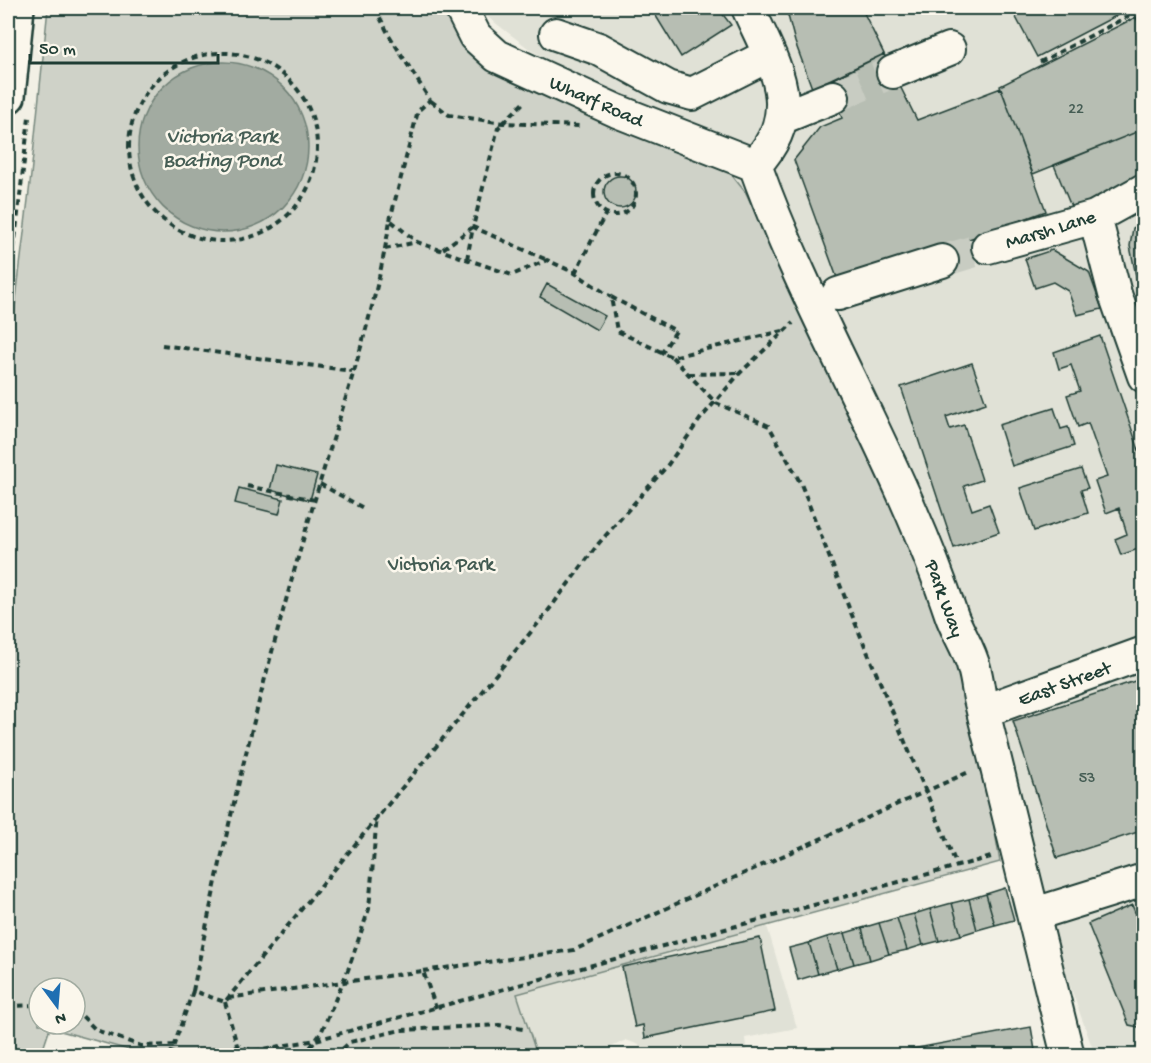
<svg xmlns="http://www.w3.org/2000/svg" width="1151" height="1063" font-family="'Gochi Hand',sans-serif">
<rect width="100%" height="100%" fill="#f2f0e5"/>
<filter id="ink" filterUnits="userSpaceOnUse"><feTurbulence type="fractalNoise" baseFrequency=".0167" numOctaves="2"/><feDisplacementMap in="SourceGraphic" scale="12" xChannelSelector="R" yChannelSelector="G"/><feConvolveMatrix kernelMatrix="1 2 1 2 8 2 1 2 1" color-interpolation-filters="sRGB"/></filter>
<g filter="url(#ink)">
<path fill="#e0e1d6" d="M466,8H1143V1055H1095L985,751L600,87L532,51L489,18Z
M767,926L797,1028L745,1038L747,1055H646L639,1045L626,1040L595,1055H537L516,994Z"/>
<path fill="#cfd2c8" stroke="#77887e" stroke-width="1.5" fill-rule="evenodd" d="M48,8H444L487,65L512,82L675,140L723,164L746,193L924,568L978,732L1000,862L517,994L537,1055H147L50,1028L41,1055L8,1056V365L31,175ZM39,988H75V1024H39Z"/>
<path fill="#a2aba1" stroke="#6e7f75" stroke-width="1.5" d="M138 147a85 85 0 1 1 170 0a85 85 0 1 1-170 0Z"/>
<path fill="#b7beb3" stroke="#1f3d34" stroke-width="1.5" d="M651,8H718L731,25L681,57Z
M786,8H871L863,11L884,54L812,88L795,42Z
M1011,8H1131L1037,57Z
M1136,17L1144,35V129L1033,174L1000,86Z
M884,54L917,120L1001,88L1046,211L840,286L794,160L820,127L842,118L827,82Z
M1144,129V178L1072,209L1054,165Z
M604 192a16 16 0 1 1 32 0a16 16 0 1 1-32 0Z
M1144,222V305L1142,306L1130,246L1133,228Z
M1052,250L1089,272L1102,309L1077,315L1068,291L1053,282L1035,288L1025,259Z
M547,284L605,316L597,330L540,297Z
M1100,336L1144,465V547L1121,555L1115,539L1127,534L1119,508L1106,513L1095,481L1107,477L1088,423L1078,427L1067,395L1080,391L1071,365L1059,369L1054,352Z
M972,363L986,403L946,417L950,429L964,425L982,480L964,486L972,510L989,504L999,532L954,548L901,387Z
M1054,408L1061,429L1068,427L1074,446L1012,466L999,425Z
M276,465L317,475L310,500L270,490Z
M1081,469L1088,488L1081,490L1088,513L1034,531L1020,488Z
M239,488L283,499L279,514L235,503Z
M1144,678V830L1057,858L1013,721Z
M1005,888L1014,920L995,925L986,894Z
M986,894L995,925L977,930L969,899Z
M969,899L977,930L961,935L952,903Z
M952,903L961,935L939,941L930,909Z
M1132,905L1144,934V1028L1129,1025L1088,924Z
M930,909L939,941L923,945L914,914Z
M914,914L923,945L907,950L897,918Z
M897,918L907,950L889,954L879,923Z
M879,923L889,954L870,960L862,928Z
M862,928L870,960L854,964L845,933Z
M845,933L854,964L837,969L827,937Z
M827,937L837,969L818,974L809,943Z
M760,938L775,1011L645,1038L643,1025L635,1027L622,967Z
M809,943L818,974L798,980L789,948Z
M1031,1027L1036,1056H907L906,1050Z"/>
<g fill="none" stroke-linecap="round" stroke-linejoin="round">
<path stroke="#c8ccc2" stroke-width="32" stroke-dasharray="32 16" stroke-linecap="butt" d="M833,97L893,72
M942,261L988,247"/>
<g stroke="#1f3d34" stroke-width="36">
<path id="minor" d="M461,8L475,36L497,56L617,111L755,165
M748,8C774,66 806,110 755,165
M556,34L599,49L668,87L692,94L769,55
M893,72L949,49
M781,118L833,97
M755,165C810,319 899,459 951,614C957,632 970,650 974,668C977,678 978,689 980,699L1068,1056
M1095,217L1115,294L1144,376
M988,247L1095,217L1144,190
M838,294L942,261
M984,711L1144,653
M1035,914L1144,880"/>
</g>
<g stroke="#1f3d34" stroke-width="38">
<path id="highway" d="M8,96L17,8"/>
</g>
<path stroke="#1f3d34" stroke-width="4" stroke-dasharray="6 4.5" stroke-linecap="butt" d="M375,8L389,35L430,100L418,111L390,220
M129 147a94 94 0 1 1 188 0a94 94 0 1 1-188 0Z
M1040,62L1144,8
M431,101L449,115L503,123L580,126
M594 194a21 21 0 1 1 42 0a21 21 0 1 1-42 0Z
M385,249L417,242L512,275L547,260L575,273L611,297
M443,249L473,227L498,128L524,102
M467,259L473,227L547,260
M575,273L606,213
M8,301L29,117
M162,345L352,371
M661,354L676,331L611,297L617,331L672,357L783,331
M672,357L716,403L769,426L801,484L849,608L957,866
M689,374L739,373
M320,484L365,509
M247,486L315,500
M423,971L574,950L971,771
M193,991C226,825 267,661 315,499C342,406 375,316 390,220L417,242
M228,998L423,971L436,1008
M225,1002L237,1045L252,1051L316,1040L991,857
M8,1006L39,1005
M75,1009L96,1030L141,1046L174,1045
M170,1056L193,991L225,1002L228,998L545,615L599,543L667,466L701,418L740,373L793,323
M247,1056L252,1051L256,1056
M304,1056L321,1033L348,970L369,909L377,815
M335,1056L350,1042L401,1030L499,1025L523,1029"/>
<use href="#minor" stroke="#fbf7ec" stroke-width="32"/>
<use href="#highway" stroke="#fbf7ec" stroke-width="33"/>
</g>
</g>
<g text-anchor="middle" stroke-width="5" stroke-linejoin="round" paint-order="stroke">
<g font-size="16" fill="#455d54">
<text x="1076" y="113">22</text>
<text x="1087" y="782">53</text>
</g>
<g font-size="20" fill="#1f3d34" stroke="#fbf7ec">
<text transform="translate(597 100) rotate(24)" y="7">Wharf Road</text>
<text transform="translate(1050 228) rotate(-17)" y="7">Marsh Lane</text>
<text transform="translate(946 598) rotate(70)" y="7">Park Way</text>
<text transform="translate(1064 682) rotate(-20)" y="7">East Street</text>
</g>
<g font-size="20" fill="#425b52" stroke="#fbf7ec">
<text x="441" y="570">Victoria Park</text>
</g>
<g font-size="21" font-style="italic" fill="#465e55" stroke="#fbf7ec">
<text x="222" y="142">Victoria Park<tspan x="222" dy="24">Boating Pond</tspan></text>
</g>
</g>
<rect width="1151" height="1063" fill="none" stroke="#fbf7ec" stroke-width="30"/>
<rect x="15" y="15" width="1121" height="1033" fill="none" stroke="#1f3d34" stroke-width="2" filter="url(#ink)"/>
<g transform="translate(57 1006) rotate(164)"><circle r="28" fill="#fbf7ec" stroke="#a3ada2" stroke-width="1.5"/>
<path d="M0-4.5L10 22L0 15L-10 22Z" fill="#1f6fb2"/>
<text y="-9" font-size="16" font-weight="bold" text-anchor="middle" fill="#1f3d34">N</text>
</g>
<path d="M30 54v9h188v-9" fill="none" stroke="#1f3d34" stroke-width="3"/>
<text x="39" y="54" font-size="18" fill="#1f3d34" stroke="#fbf7ec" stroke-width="4.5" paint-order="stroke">50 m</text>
</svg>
